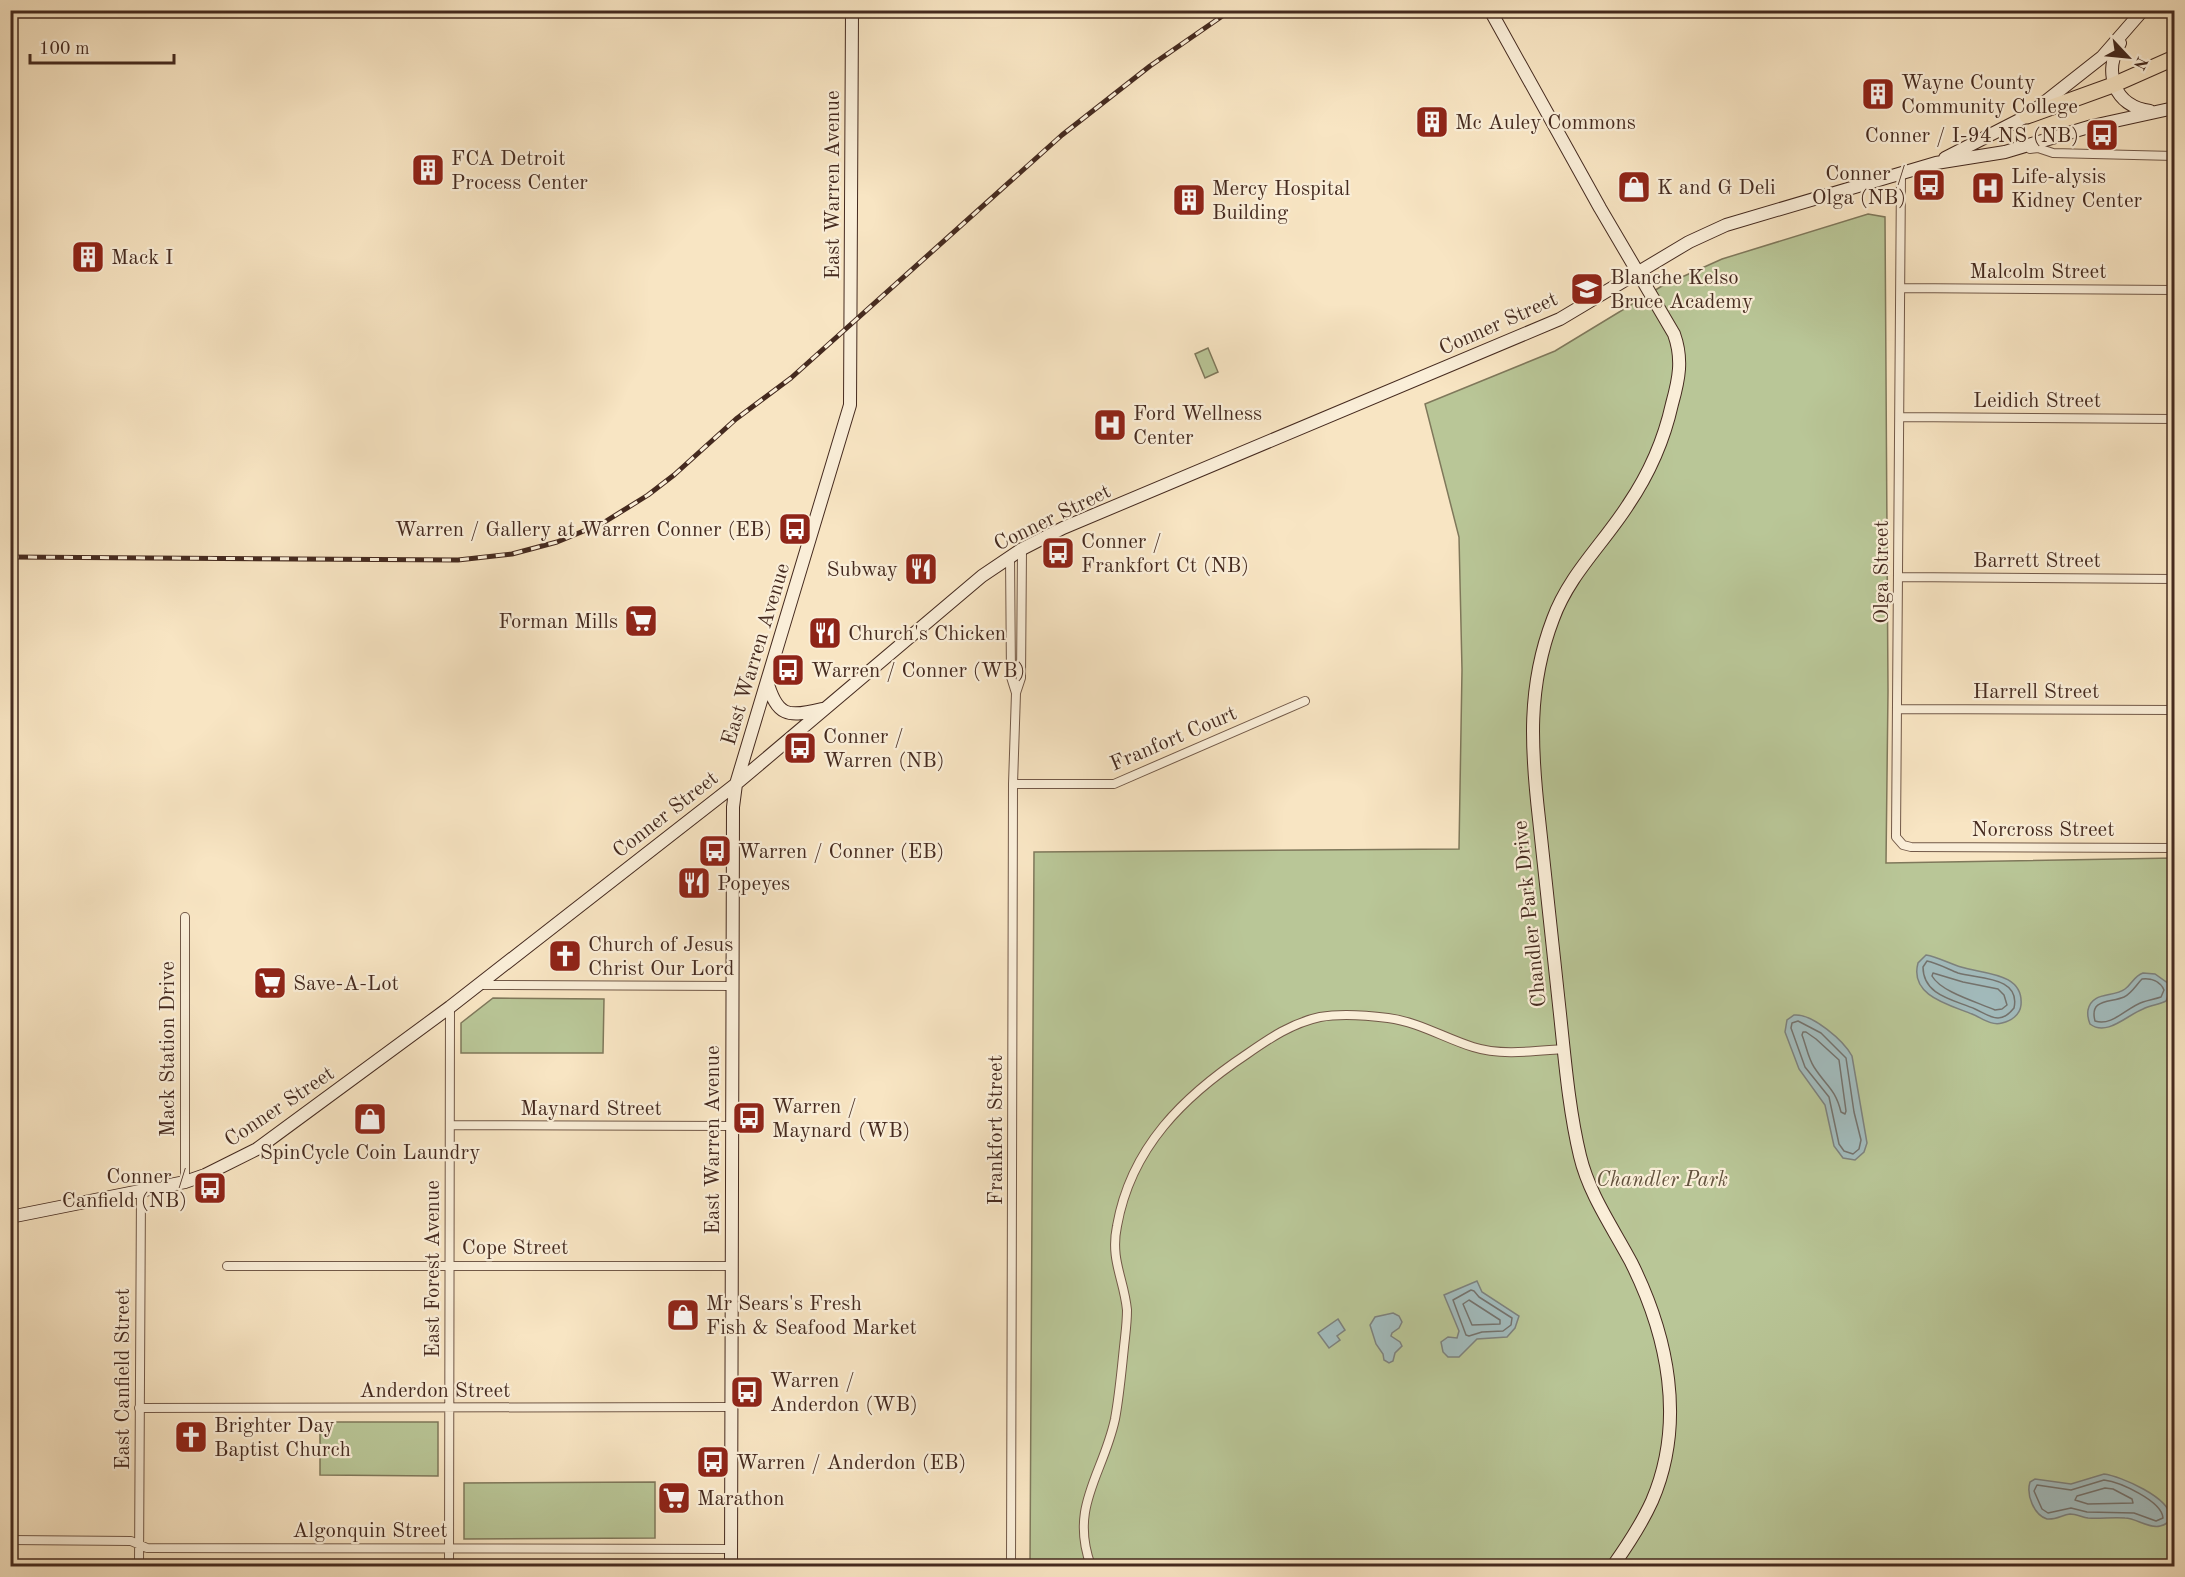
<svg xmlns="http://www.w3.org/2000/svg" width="2185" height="1577" font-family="'Old Standard TT',serif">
<rect width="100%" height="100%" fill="#f8e5c3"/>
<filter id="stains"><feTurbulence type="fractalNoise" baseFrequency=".00333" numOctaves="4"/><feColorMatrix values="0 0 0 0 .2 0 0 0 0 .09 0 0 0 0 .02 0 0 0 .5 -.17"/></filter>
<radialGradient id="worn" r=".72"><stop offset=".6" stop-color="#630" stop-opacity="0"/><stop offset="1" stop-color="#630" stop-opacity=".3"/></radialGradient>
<path fill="#b9c697" stroke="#7f785b" stroke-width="1.5" d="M1868,214L1885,217L1888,691L1886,863L2174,858V1566H1030L1034,852L1459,849L1462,670L1459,537L1425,404L1555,351L1662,286L1722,259Z
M1208,348L1218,372L1205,378L1195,354Z
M493,998L604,999L603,1053H461V1023Z
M320,1422H438V1476L320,1475Z
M655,1482V1538L464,1539V1483Z"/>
<path fill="#a2bcbe" stroke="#7d827e" stroke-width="1.5" d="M1926,955C1938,957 1950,964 1961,967C1982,974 2024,972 2021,1005C2020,1015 2011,1021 2002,1023C1991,1026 1982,1018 1972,1014C1950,1005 1909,996 1918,963Z
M2143,973L2155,974L2169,984L2170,992L2166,1001C2158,1005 2150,1005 2143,1009C2127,1015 2107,1037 2090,1024C2088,1019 2087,1016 2088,1010C2092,991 2113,998 2125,989C2132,984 2134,976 2143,973Z
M1794,1015C1812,1013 1844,1041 1852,1056L1867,1143L1864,1152L1855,1160L1843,1158L1834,1146L1825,1105L1799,1069L1785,1032L1787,1020Z
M1477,1281L1482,1292L1519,1316L1515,1328L1507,1337L1477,1339L1459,1357H1448L1443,1352L1441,1342L1448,1337L1457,1338L1459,1331L1444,1295Z
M1393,1313L1399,1316L1402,1322L1399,1328L1392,1333L1391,1336L1400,1342L1402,1346L1395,1353L1393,1361L1389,1363L1384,1360L1383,1354L1376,1344L1370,1325L1375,1317Z
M1338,1319L1345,1330L1337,1336L1340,1340L1329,1348L1318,1333Z
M2104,1474C2120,1476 2172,1498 2170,1518C2169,1523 2165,1525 2160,1526C2149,1529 2136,1518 2125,1518C2112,1517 2100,1519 2088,1518C2082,1517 2076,1514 2070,1514C2062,1515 2056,1520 2047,1519C2034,1515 2026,1495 2030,1482L2035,1479L2071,1484Z"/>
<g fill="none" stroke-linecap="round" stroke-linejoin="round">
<path stroke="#74736e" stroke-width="1.5" d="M1927,961C1937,963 1948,969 1958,973C1978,979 2021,976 2014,1008C2010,1013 2005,1018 1998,1018C1990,1018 1982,1012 1975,1009C1955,1000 1923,996 1923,967Z
M1933,973L1963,982L1998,989L2004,995L2007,1005L2002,1009L1995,1010C1977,1002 1941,992 1932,976Z
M2142,979C2151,978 2160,981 2164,990L2161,997C2155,999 2149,1000 2143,1002C2127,1007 2112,1027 2095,1021C2089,998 2111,1003 2124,997C2132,993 2136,985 2142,979Z
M1798,1021L1821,1033L1846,1058L1854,1112L1861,1140L1859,1149L1853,1154L1844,1151L1839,1144L1829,1097L1805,1067L1791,1028L1792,1023Z
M1803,1032H1806L1816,1039L1839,1060L1846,1111L1845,1114L1841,1112C1835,1088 1826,1086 1814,1067C1808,1058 1806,1045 1802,1035Z
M1471,1290L1474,1291L1479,1297L1512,1318L1511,1325L1503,1331L1482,1332L1469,1336L1466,1335L1453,1300Z
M1469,1300L1500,1320V1324L1472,1325L1463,1304Z
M2104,1480C2120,1482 2162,1501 2163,1518L2156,1521L2134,1513L2087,1512L2071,1508L2048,1513L2042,1509L2034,1491L2037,1485L2071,1490Z
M2105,1488L2113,1489L2132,1499L2133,1503L2088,1504L2075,1500L2077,1496Z"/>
<g stroke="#725948" stroke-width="10">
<path id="street" d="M2030,149L2038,148L2053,153L2174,156
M1901,174L1896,837L1903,845L1911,847L2174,848
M1901,288L2174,290
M1900,417L2174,419
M1010,557L1011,677L1016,693L1021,678L1022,549
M1899,577L2174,579
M1898,709L2174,710
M1013,784H1114L1305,701
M479,985L732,986
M450,1125L732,1126
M185,1182V917
M227,1266H731
M139,1408L732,1407
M10,1540L131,1541L147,1548L731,1549
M139,1566L141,1191
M449,1566L450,1007
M1011,1566L1013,784L1016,693
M1091,1566C1069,1506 1103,1475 1115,1419C1120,1392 1122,1364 1125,1338C1126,1329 1127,1319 1127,1310C1124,1279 1110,1260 1117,1226C1131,1147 1184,1096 1247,1054C1270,1038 1292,1023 1320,1017C1342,1013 1365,1015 1388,1018C1419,1022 1444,1038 1473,1047C1501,1056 1535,1051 1563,1049"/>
</g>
<g stroke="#452a1f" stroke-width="14">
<path id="secondary" d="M1490,10L1600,208L1674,334C1683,359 1679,379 1672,404C1664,440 1649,474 1628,505C1603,544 1569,575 1553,619C1527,687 1531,749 1539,819C1546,884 1553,949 1560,1014C1565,1061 1569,1110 1580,1156C1589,1194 1613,1228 1631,1262C1668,1336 1686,1422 1652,1501C1642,1523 1629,1543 1615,1563V1566
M2120,43C2103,73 2114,106 2150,111
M1945,158L2027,116L2102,57L2143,10
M767,681C777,716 787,718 822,709
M10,1217L185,1182L205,1175L257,1149L450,1007L736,784L982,576L1022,549L1063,528L1560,319L1689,242L1726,225L1936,163L2005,152L2092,126L2174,108
M731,1566L733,807L736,784L850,405L852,10"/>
</g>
<g stroke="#452a1f" stroke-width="17">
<path id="highway" d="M2027,116L2113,85L2174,58"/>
</g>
<use href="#street" stroke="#faeed8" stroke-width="8"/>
<use href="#secondary" stroke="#faeed8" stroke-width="12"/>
<use href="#highway" stroke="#f8e5c3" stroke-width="15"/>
<g stroke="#452a1f" stroke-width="5">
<path id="rail" d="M10,557L458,560L512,554L557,542L603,523L648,495L674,475L736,419L791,378L1062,135L1150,66L1231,10"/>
</g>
<use href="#rail" stroke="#faeed8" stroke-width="3" stroke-dasharray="9" stroke-linecap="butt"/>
</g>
<defs>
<g id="building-square" transform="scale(1.725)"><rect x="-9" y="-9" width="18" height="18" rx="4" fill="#8f2418" stroke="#faeed8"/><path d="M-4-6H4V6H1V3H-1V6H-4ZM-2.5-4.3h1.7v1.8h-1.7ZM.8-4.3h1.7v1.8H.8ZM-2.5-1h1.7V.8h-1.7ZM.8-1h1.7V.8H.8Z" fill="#fff"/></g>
<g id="bus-square" transform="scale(1.725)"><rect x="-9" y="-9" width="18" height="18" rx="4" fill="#8f2418" stroke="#faeed8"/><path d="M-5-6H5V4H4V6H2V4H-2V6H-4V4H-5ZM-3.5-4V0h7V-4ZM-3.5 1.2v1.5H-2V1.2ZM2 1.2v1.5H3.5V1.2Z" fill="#fff"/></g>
<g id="shop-square" transform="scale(1.725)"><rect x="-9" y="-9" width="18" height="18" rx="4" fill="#8f2418" stroke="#faeed8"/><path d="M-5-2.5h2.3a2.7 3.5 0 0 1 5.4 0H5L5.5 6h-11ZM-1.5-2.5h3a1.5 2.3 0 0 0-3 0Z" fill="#fff"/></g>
<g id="hospital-square" transform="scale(1.725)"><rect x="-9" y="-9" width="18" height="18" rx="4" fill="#8f2418" stroke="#faeed8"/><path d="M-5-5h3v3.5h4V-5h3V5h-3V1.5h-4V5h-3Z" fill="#fff"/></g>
<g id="school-square" transform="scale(1.725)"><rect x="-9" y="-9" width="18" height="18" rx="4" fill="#8f2418" stroke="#faeed8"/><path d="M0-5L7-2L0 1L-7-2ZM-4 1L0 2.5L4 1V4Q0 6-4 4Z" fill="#fff"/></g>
<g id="restaurant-square" transform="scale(1.725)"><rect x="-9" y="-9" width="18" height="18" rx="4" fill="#8f2418" stroke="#faeed8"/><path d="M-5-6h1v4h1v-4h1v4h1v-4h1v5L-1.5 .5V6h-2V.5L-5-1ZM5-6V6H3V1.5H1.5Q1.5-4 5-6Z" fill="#fff"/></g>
<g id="supermarket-square" transform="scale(1.725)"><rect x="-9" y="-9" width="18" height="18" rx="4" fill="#8f2418" stroke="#faeed8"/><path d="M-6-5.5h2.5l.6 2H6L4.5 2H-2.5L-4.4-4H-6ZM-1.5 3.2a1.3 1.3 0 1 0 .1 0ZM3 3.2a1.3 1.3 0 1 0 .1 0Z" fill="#fff"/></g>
<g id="church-square" transform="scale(1.725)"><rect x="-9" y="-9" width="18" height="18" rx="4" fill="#8f2418" stroke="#faeed8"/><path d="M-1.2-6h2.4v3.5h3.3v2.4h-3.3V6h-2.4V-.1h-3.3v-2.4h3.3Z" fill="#fff"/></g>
</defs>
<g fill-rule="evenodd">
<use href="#building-square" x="1878" y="94"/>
<use href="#building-square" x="1432" y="122"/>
<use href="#bus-square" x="2102" y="135"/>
<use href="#building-square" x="428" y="170"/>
<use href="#bus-square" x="1929" y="185"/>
<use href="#shop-square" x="1634" y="187"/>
<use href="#hospital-square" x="1988" y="188"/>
<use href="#building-square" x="1189" y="200"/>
<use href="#building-square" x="88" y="257"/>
<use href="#school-square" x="1587" y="289"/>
<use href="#hospital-square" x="1110" y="425"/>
<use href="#bus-square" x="795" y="529"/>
<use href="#bus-square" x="1058" y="553"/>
<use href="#restaurant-square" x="921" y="569"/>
<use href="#supermarket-square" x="641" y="621"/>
<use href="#restaurant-square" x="825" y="633"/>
<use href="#bus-square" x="788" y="670"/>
<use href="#bus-square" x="800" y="748"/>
<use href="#bus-square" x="715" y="851"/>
<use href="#restaurant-square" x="694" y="883"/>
<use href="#church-square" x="565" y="956"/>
<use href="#supermarket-square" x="270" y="983"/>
<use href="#bus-square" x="749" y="1118"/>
<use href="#shop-square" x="370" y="1119"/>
<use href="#bus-square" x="210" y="1188"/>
<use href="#shop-square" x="683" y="1315"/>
<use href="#bus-square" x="747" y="1392"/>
<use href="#church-square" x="191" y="1437"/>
<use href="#bus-square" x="713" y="1462"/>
<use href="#supermarket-square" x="674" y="1498"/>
</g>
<g text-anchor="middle" stroke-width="4.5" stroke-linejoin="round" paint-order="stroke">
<g font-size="21" fill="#452a1f" stroke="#faeed8" text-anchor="start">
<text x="1901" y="89">Wayne County<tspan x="1901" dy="24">Community College</tspan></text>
<text x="1455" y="129">Mc Auley Commons</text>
<text x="2079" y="142" text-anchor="end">Conner / I-94 NS (NB)</text>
<text x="451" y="165">FCA Detroit<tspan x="451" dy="24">Process Center</tspan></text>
<text x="1906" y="180" text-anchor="end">Conner /<tspan x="1906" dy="24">Olga (NB)</tspan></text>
<text x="2011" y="183">Life-alysis<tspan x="2011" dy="24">Kidney Center</tspan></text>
<text x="1657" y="194">K and G Deli</text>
<text x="1212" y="195">Mercy Hospital<tspan x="1212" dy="24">Building</tspan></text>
<text x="111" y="264">Mack I</text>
<text x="1610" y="284">Blanche Kelso<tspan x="1610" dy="24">Bruce Academy</tspan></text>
<text x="1133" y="420">Ford Wellness<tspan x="1133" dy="24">Center</tspan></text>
<text x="772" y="536" text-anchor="end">Warren / Gallery at Warren Conner (EB)</text>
<text x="1081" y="548">Conner /<tspan x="1081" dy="24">Frankfort Ct (NB)</tspan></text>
<text x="898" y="576" text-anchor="end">Subway</text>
<text x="618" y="628" text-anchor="end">Forman Mills</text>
<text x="848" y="640">Church's Chicken</text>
<text x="811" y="677">Warren / Conner (WB)</text>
<text x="823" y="743">Conner /<tspan x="823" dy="24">Warren (NB)</tspan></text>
<text x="738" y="858">Warren / Conner (EB)</text>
<text x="717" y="890">Popeyes</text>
<text x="588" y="951">Church of Jesus<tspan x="588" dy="24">Christ Our Lord</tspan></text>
<text x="293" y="990">Save-A-Lot</text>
<text x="772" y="1113">Warren /<tspan x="772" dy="24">Maynard (WB)</tspan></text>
<text x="370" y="1159" text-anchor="middle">SpinCycle Coin Laundry</text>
<text x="187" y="1183" text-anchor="end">Conner /<tspan x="187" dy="24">Canfield (NB)</tspan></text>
<text x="706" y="1310">Mr Sears's Fresh<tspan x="706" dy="24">Fish &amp; Seafood Market</tspan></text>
<text x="770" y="1387">Warren /<tspan x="770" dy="24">Anderdon (WB)</tspan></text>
<text x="214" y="1432">Brighter Day<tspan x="214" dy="24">Baptist Church</tspan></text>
<text x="736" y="1469">Warren / Anderdon (EB)</text>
<text x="697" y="1505">Marathon</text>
</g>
<g font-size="21" fill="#452a1f" stroke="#faeed8">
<text transform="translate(832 185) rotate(-90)" y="7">East Warren Avenue</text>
<text x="2038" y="278">Malcolm Street</text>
<text transform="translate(1498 323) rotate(-24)" y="7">Conner Street</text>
<text x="2037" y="407">Leidich Street</text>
<text transform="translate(1052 517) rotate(-26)" y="7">Conner Street</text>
<text x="2037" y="567">Barrett Street</text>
<text transform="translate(1881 572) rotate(-90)" y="7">Olga Street</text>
<text transform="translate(755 654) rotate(-73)" y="7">East Warren Avenue</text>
<text x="2036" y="698">Harrell Street</text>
<text transform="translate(1173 738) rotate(-23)" y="7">Franfort Court</text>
<text transform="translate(665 814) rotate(-38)" y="7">Conner Street</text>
<text x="2043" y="836">Norcross Street</text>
<text transform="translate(1529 914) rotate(-96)" y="7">Chandler Park Drive</text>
<text transform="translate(167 1049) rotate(-90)" y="7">Mack Station Drive</text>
<text transform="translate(279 1106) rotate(-34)" y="7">Conner Street</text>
<text x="591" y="1115">Maynard Street</text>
<text transform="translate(995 1130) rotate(-90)" y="7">Frankfort Street</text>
<text transform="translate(712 1140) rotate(-90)" y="7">East Warren Avenue</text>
<text x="515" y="1254">Cope Street</text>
<text transform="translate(432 1269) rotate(-90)" y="7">East Forest Avenue</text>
<text transform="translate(122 1379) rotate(-90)" y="7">East Canfield Street</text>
<text x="435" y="1397">Anderdon Street</text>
<text x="370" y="1537">Algonquin Street</text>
</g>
<g font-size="21" font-style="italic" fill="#62513d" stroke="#faeed8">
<text x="1662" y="1186">Chandler Park</text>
</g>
</g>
<rect width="2185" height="1577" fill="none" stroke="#f8e5c3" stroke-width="36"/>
<rect x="12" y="12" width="2161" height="1553" fill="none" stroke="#452a1f" stroke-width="3"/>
<rect x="18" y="18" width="2149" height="1541" fill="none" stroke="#452a1f" stroke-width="1.5"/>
<g transform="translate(2128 57) rotate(116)" stroke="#faeed8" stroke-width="4.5" paint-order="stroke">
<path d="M0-4.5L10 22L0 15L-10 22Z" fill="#452a1f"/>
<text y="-9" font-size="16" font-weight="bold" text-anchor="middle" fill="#452a1f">N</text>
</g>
<path d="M30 54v9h144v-9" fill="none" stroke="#452a1f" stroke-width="3"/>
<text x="39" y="54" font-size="18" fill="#452a1f" stroke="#faeed8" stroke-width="4.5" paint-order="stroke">100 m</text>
<rect width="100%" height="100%" filter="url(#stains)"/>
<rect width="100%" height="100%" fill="url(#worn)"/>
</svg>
